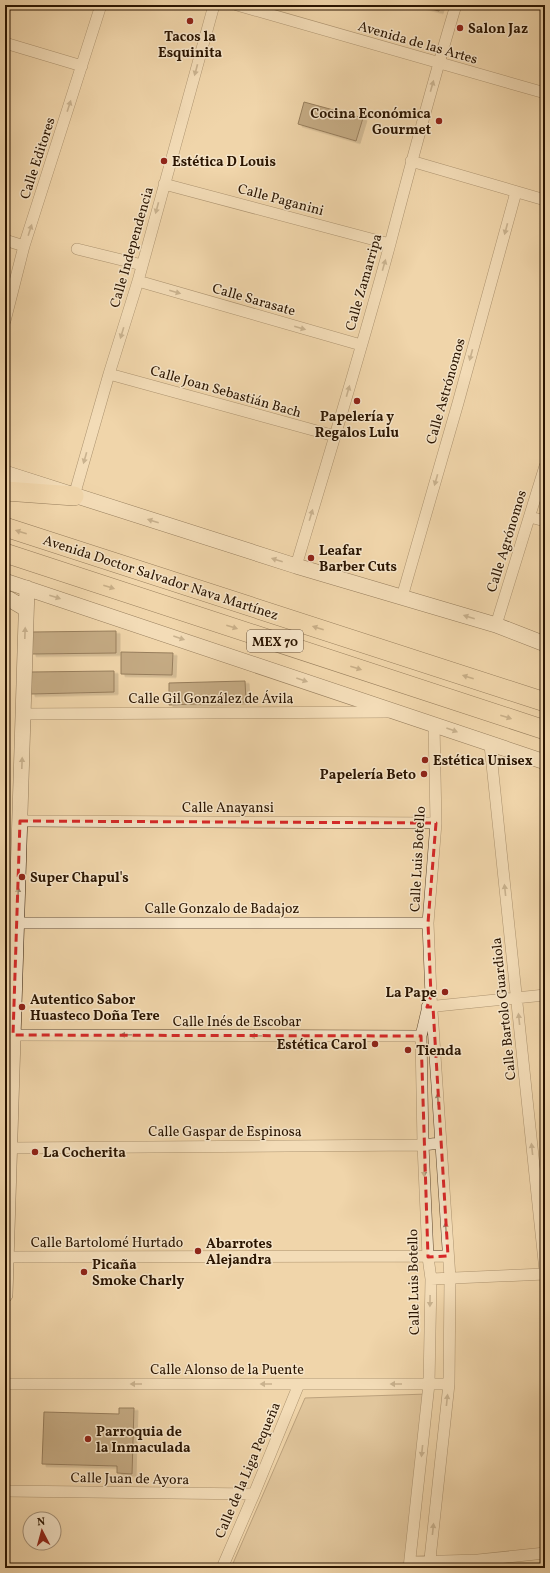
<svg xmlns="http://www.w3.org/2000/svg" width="550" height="1573" font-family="Vollkorn,serif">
<defs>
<filter id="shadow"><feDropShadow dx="4" dy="2.5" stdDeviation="0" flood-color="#0004"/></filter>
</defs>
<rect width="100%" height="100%" fill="#f0d5aa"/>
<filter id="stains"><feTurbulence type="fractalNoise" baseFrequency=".005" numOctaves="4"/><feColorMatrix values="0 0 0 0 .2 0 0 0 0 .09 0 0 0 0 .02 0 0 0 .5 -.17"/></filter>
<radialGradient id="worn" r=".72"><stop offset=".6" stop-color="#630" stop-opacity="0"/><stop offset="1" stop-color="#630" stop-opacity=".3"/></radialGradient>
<path fill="#cfb48d" stroke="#7d6447" d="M428,1394L408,1568H231L305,1398Z"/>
<path fill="#917959" stroke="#2b1501" filter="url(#shadow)" d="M416,5H441L439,11Z
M304,102L363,118L356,141L298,124Z
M116,631V653L32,654V632Z
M121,652L173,653L172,675L121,674Z
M114,671V692L31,694V672Z
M245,681L246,702L169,705V683Z
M119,1408H134L132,1474L117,1473V1466L42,1464L44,1412L119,1414Z"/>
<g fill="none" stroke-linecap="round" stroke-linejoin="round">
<g stroke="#5c452b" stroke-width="12">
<path id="street" d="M237,5L545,93
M5,43L82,66
M411,161L545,200
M164,184L390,244
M5,240L24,246
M77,249L142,265
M138,281L361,345
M5,321L24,246L101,5
M109,374L335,436
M74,496L109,374L138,281L214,5
M530,517L545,521
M296,566C328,459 361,352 390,244C411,164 432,84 456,5
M402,597L458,403L516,192
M496,625L545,466
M23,714L388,712
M490,745L545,1271
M20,821L436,823
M17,923H428
M427,1007L545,995
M5,1035L421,1036
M10,1148L423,1145L440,1143
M6,1257L448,1256
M431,1279L545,1274
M5,1384H449
M5,1491L254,1494
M410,1562L478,1560L545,1553
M222,1568L254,1494L299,1384
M409,1568L429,1384L431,1279L428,1257L423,1145L421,1036L429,1002
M429,1568L449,1384L450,1278L431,996L428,923L436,823L434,724"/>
</g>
<g stroke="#2b1501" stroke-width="16">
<path id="secondary" d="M5,473L296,566L496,625L545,644
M5,581L545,762
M5,599H9L26,609
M5,1295L27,588"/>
</g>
<g stroke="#2b1501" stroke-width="20">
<path id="highway" d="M5,491L74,496
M5,527L545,702
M5,553L545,730"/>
</g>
<use href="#street" stroke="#f5e4c8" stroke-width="11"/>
<use href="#secondary" stroke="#f5e4c8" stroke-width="15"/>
<use href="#highway" stroke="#f0d5aa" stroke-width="19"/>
</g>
<defs><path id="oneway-solid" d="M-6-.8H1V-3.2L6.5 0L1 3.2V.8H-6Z"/></defs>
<g fill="#9a876e">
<use href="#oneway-solid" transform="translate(196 70) rotate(105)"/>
<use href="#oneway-solid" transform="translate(432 86) rotate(-74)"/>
<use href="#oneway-solid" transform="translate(69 106) rotate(-72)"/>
<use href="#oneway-solid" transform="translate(157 208) rotate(105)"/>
<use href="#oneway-solid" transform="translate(506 229) rotate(105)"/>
<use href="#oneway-solid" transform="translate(30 230) rotate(-72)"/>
<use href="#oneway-solid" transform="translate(384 265) rotate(-74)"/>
<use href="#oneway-solid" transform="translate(175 292) rotate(16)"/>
<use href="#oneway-solid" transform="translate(300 328) rotate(16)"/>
<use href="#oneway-solid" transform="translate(122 333) rotate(107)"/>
<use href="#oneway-solid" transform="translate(471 355) rotate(105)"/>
<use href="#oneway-solid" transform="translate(348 391) rotate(-74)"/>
<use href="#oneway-solid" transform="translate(85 458) rotate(106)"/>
<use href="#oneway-solid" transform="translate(436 480) rotate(106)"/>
<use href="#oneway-solid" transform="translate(311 515) rotate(-73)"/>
<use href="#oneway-solid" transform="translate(153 521) rotate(-162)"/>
<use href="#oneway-solid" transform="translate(277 560) rotate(-162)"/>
<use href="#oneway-solid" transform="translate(55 597) rotate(18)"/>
<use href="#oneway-solid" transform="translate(469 617) rotate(-163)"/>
<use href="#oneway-solid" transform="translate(25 633) rotate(-88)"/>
<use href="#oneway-solid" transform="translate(179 638) rotate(19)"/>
<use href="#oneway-solid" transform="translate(302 680) rotate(19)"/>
<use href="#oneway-solid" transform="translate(452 730) rotate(20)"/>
<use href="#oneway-solid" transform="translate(22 763) rotate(-88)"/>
<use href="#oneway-solid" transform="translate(505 890) rotate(-96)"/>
<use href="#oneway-solid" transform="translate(18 893) rotate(-88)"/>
<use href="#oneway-solid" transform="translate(519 1019) rotate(-96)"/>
<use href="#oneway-solid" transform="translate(126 1035) rotate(-180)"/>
<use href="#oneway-solid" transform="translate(256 1036) rotate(-180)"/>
<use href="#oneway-solid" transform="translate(438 1099) rotate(-93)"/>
<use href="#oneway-solid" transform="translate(532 1149) rotate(-96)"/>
<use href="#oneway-solid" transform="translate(424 1171) rotate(88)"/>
<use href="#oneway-solid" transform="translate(446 1228) rotate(-94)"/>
<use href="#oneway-solid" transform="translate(430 1301) rotate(91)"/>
<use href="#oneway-solid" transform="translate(136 1384) rotate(-180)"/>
<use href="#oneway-solid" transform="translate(266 1384) rotate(-180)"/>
<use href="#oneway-solid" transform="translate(396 1384) rotate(-180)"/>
<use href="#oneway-solid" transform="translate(447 1400) rotate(-84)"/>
<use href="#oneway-solid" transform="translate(422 1451) rotate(96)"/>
<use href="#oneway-solid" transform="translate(433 1529) rotate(-84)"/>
</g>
<g fill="#977f5e">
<use href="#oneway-solid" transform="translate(21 532) rotate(-162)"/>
<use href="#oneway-solid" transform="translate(109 587) rotate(18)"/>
<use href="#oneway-solid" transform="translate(232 627) rotate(18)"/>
<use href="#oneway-solid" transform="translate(318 628) rotate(-162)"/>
<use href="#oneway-solid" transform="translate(356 668) rotate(18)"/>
<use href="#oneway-solid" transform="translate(468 677) rotate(-162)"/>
<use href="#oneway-solid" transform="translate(506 717) rotate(18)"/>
</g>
<path d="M0 0H550V1573H0ZM20,821L436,823L428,923L431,996L427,1007H433L448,1256L428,1257L421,1036L13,1035Z" fill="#f0d5aa" fill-opacity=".55" fill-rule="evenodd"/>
<path fill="none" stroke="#d62828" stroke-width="3" stroke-dasharray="8 5" stroke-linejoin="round" d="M20,821L436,823L428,923L431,996L427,1007H433L448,1256L428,1257L421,1036L13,1035Z"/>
<g fill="#8f2418" stroke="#f5e4c8" stroke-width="1.5">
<circle cx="190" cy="21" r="4"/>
<circle cx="460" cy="28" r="4"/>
<circle cx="439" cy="121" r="4"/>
<circle cx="164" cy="161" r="4"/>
<circle cx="357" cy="401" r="4"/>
<circle cx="311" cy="558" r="4"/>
<circle cx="425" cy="760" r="4"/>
<circle cx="424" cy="774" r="4"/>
<circle cx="22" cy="877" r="4"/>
<circle cx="445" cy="992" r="4"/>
<circle cx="22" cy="1007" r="4"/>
<circle cx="375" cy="1044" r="4"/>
<circle cx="408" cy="1050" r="4"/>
<circle cx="35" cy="1152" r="4"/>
<circle cx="198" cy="1251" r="4"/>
<circle cx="84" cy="1272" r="4"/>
<circle cx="88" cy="1439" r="4"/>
</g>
<g text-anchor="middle" stroke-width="3" stroke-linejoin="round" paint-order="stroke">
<rect fill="#f5e4c8" stroke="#68533d" stroke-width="1" x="247" y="630" width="56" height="22" rx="3"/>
<g font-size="13" font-weight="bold" fill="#2b1501">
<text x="275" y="646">MEX 70</text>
</g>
<g font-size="14" font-weight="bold" fill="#2b1501" stroke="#f5e4c8" text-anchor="start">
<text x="468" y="33">Salon Jaz</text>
<text x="190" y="41" text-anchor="middle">Tacos la<tspan x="190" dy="16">Esquinita</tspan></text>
<text x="431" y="118" text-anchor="end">Cocina Económica<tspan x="431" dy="16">Gourmet</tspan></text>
<text x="172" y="166">Estética D Louis</text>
<text x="357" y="421" text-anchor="middle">Papelería y<tspan x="357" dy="16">Regalos Lulu</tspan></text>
<text x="319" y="555">Leafar<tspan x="319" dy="16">Barber Cuts</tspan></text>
<text x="433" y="765">Estética Unisex</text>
<text x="416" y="779" text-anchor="end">Papelería Beto</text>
<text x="30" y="882">Super Chapul's</text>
<text x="437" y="997" text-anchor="end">La Pape</text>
<text x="30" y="1004">Autentico Sabor<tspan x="30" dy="16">Huasteco Doña Tere</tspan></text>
<text x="367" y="1049" text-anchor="end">Estética Carol</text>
<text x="416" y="1055">Tienda</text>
<text x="43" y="1157">La Cocherita</text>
<text x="206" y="1248">Abarrotes<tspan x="206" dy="16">Alejandra</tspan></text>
<text x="92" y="1269">Picaña<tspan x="92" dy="16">Smoke Charly</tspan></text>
<text x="96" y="1436">Parroquia de<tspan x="96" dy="16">la Inmaculada</tspan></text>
</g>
<g font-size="14" fill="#2b1501" stroke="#f5e4c8">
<text transform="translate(418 42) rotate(16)" y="5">Avenida de las Artes</text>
<text transform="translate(37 158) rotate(-72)" y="5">Calle Editores</text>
<text transform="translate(281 199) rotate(15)" y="5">Calle Paganini</text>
<text transform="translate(131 247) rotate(-74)" y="5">Calle Independencia</text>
<text transform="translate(363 282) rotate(-74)" y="5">Calle Zamarripa</text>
<text transform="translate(254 299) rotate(16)" y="5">Calle Sarasate</text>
<text transform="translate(226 391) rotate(16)" y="5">Calle Joan Sebastián Bach</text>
<text transform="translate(445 391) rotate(-74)" y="5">Calle Astrónomos</text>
<text transform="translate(506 541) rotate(-73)" y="5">Calle Agrónomos</text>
<text transform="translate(161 577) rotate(18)" y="5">Avenida Doctor Salvador Nava Martínez</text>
<text x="211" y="703">Calle Gil González de Ávila</text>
<text x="228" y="812">Calle Anayansi</text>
<text transform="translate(417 859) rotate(-87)" y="5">Calle Luis Botello</text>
<text x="222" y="913">Calle Gonzalo de Badajoz</text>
<text transform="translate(503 1009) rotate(-96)" y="5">Calle Bartolo Guardiola</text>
<text x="237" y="1026">Calle Inés de Escobar</text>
<text x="225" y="1136">Calle Gaspar de Espinosa</text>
<text x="107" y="1247">Calle Bartolomé Hurtado</text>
<text transform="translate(413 1282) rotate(-91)" y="5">Calle Luis Botello</text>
<text x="227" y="1374">Calle Alonso de la Puente</text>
<text transform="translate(247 1470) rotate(-67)" y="5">Calle de la Liga Pequeña</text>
<text transform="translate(130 1478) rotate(1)" y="5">Calle Juan de Ayora</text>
</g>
</g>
<rect width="550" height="1573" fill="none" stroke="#f0d5aa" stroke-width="20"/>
<rect x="6" y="6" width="538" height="1561" fill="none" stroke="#2b1501" stroke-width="2"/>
<rect x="10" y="10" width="530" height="1553" fill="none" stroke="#2b1501"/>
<g transform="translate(42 1531) rotate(354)"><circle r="19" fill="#f5e4c8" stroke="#a49178"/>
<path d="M0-3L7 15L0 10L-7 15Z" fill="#8f2418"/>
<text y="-6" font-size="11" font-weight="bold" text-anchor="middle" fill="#2b1501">N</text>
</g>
<rect width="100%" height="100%" filter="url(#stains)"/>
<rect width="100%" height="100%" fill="url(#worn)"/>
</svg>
